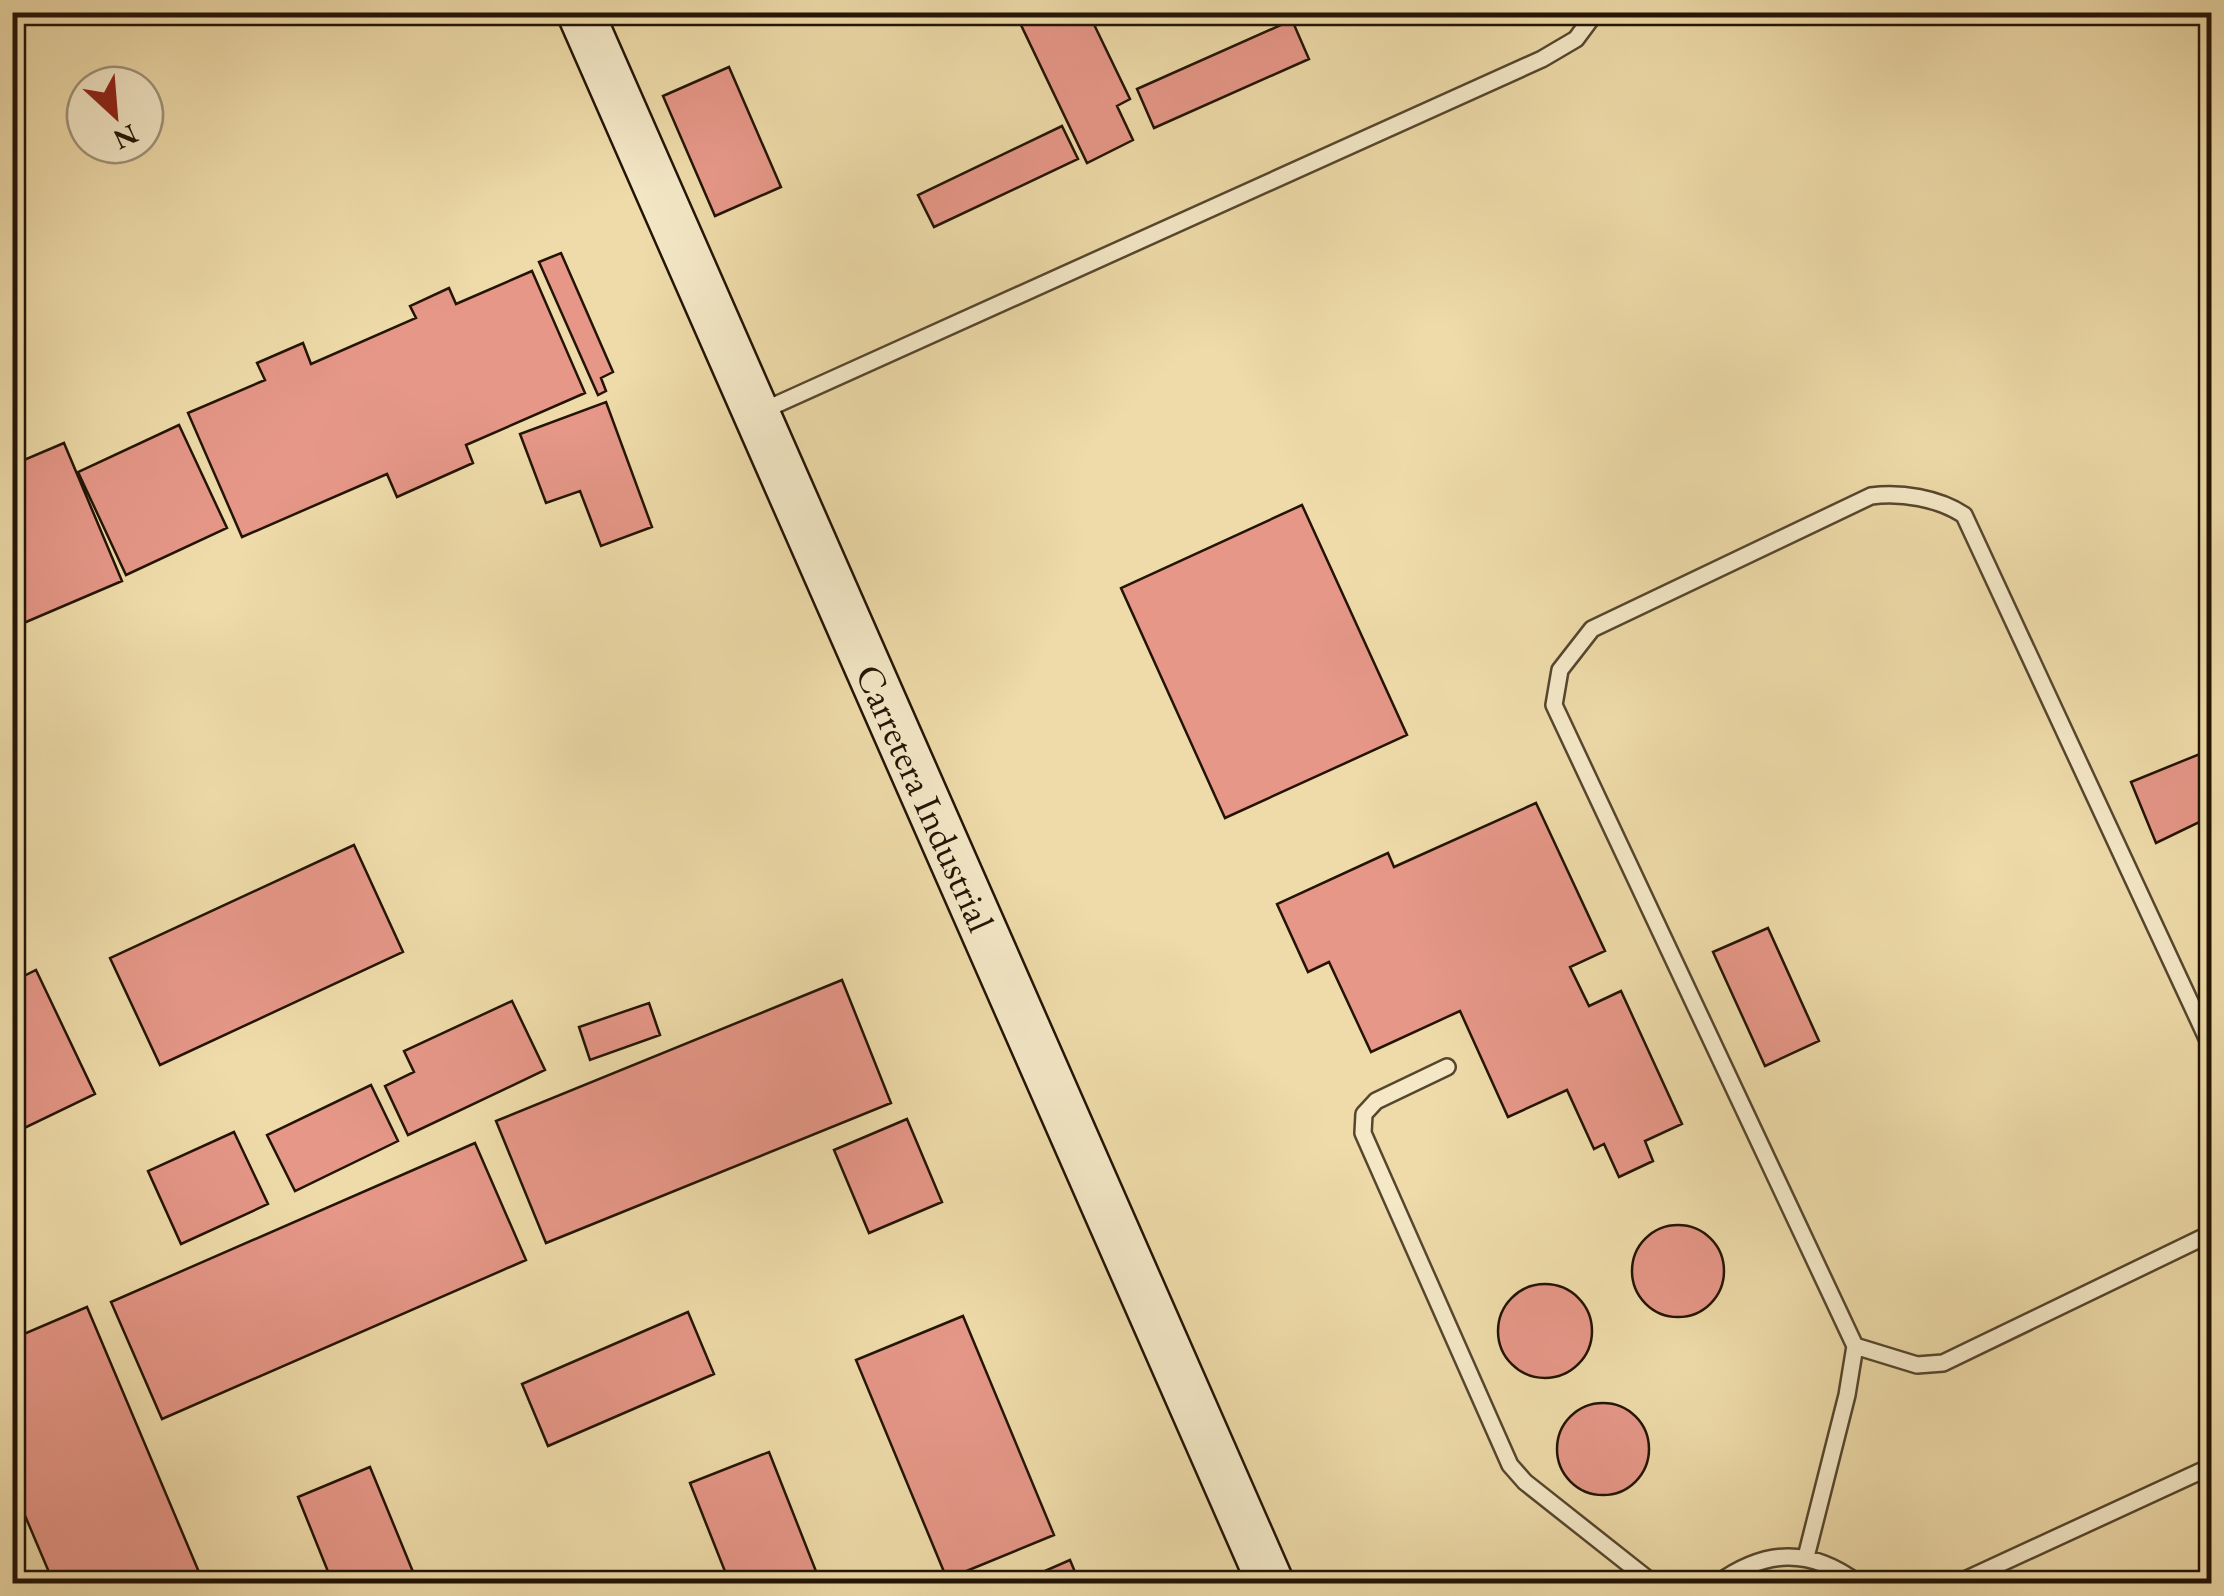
<svg xmlns="http://www.w3.org/2000/svg" width="2224" height="1596" font-family="'EB Garamond',serif">
<rect width="100%" height="100%" fill="#eedba9"/>
<filter id="stains"><feTurbulence type="fractalNoise" baseFrequency=".002" numOctaves="4"/><feColorMatrix values="0 0 0 0 .2 0 0 0 0 .09 0 0 0 0 .02 0 0 0 .5 -.17"/></filter>
<radialGradient id="worn" r=".72"><stop offset=".6" stop-color="#630" stop-opacity="0"/><stop offset="1" stop-color="#630" stop-opacity=".3"/></radialGradient>
<path fill="#e69788" stroke="#231405" stroke-width="2.5" d="M1047,12H1088L1130,99L1117,106L1133,140L1087,163L1021,25Z
M1292,20L1309,59L1154,128L1137,89Z
M729,67L781,187L715,216L663,96Z
M1062,126L1078,159L934,227L918,195Z
M561,253L613,372L601,378L606,391L598,395L539,262Z
M532,271L585,393L466,445L473,463L397,497L387,474L242,537L188,413L265,380L257,363L303,343L311,364L416,318L410,306L449,288L456,304Z
M606,402L652,527L601,546L580,491L546,503L520,434Z
M179,425L227,528L126,575L78,472Z
M64,443L122,581L12,628V465Z
M1302,505L1407,735L1225,818L1121,588Z
M2212,749V816L2156,843L2131,782Z
M1536,803L1605,951L1570,967L1589,1006L1621,991L1682,1124L1645,1141L1653,1161L1619,1177L1604,1144L1594,1149L1567,1090L1508,1117L1460,1011L1371,1052L1329,962L1308,972L1277,904L1388,853L1394,867Z
M354,845L403,952L160,1065L110,958Z
M1768,928L1819,1041L1765,1066L1713,952Z
M36,970L95,1094L12,1134V982Z
M842,980L891,1103L546,1243L496,1121Z
M512,1001L545,1070L408,1135L385,1086L414,1072L404,1051Z
M649,1003L660,1035L590,1060L579,1027Z
M371,1085L398,1141L295,1191L267,1135Z
M907,1119L942,1202L869,1233L834,1150Z
M234,1132L268,1204L181,1244L148,1171Z
M475,1143L526,1260L162,1419L111,1302Z
M1632 1271a46 46 0 1 1 92 0a46 46 0 1 1-92 0Z
M1498 1331a47 47 0 1 1 94 0a47 47 0 1 1-94 0Z
M87,1307L204,1584H54L12,1485V1339Z
M688,1312L714,1374L548,1446L522,1384Z
M963,1316L1054,1535L947,1579L856,1360Z
M1557 1449a46 46 0 1 1 92 0a46 46 0 1 1-92 0Z
M769,1452L821,1584H730L690,1483Z
M370,1467L418,1584H333L298,1497Z
M1070,1560L1080,1584H1015Z"/>
<g fill="none" stroke-linecap="round" stroke-linejoin="round">
<g stroke="#56462e" stroke-width="20">
<path id="service" d="M760,412L1542,59L1576,39L1596,12
M1447,1067L1376,1101L1364,1114L1363,1133L1510,1465L1525,1482L1654,1584
M1855,1346L1917,1365L1943,1363L2212,1233
M1806,1557L1847,1395L1855,1346L1554,705L1560,670L1592,629L1871,496C1901,492 1938,498 1964,515L2212,1049
M1717,1584C1765,1549 1810,1547 1859,1584
M1956,1584L2212,1466"/>
</g>
<g stroke="#231405" stroke-width="50">
<path id="secondary" d="M580,12L1271,1584"/>
</g>
<use href="#service" stroke="#f4e8c7" stroke-width="15"/>
<use href="#secondary" stroke="#f4e8c7" stroke-width="45"/>
</g>
<g text-anchor="middle" stroke-width="10" stroke-linejoin="round" paint-order="stroke">
<g font-size="38" fill="#231405" stroke="#f4e8c7">
<text transform="translate(925 798) rotate(66)" y="13">Carretera Industrial</text>
</g>
</g>
<rect width="2224" height="1596" fill="none" stroke="#eedba9" stroke-width="50"/>
<rect x="15" y="15" width="2194" height="1566" fill="none" stroke="#231405" stroke-width="5"/>
<rect x="25" y="25" width="2174" height="1546" fill="none" stroke="#231405" stroke-width="2.5"/>
<g transform="translate(115 115) rotate(154)"><circle r="48" fill="#f4e8c7" stroke="#a09379" stroke-width="2.5"/>
<path d="M0-8L18 38L0 25L-18 38Z" fill="#8f2418"/>
<text y="-15" font-size="28" font-weight="bold" text-anchor="middle" fill="#231405">N</text>
</g>
<rect width="100%" height="100%" filter="url(#stains)"/>
<rect width="100%" height="100%" fill="url(#worn)"/>
</svg>
